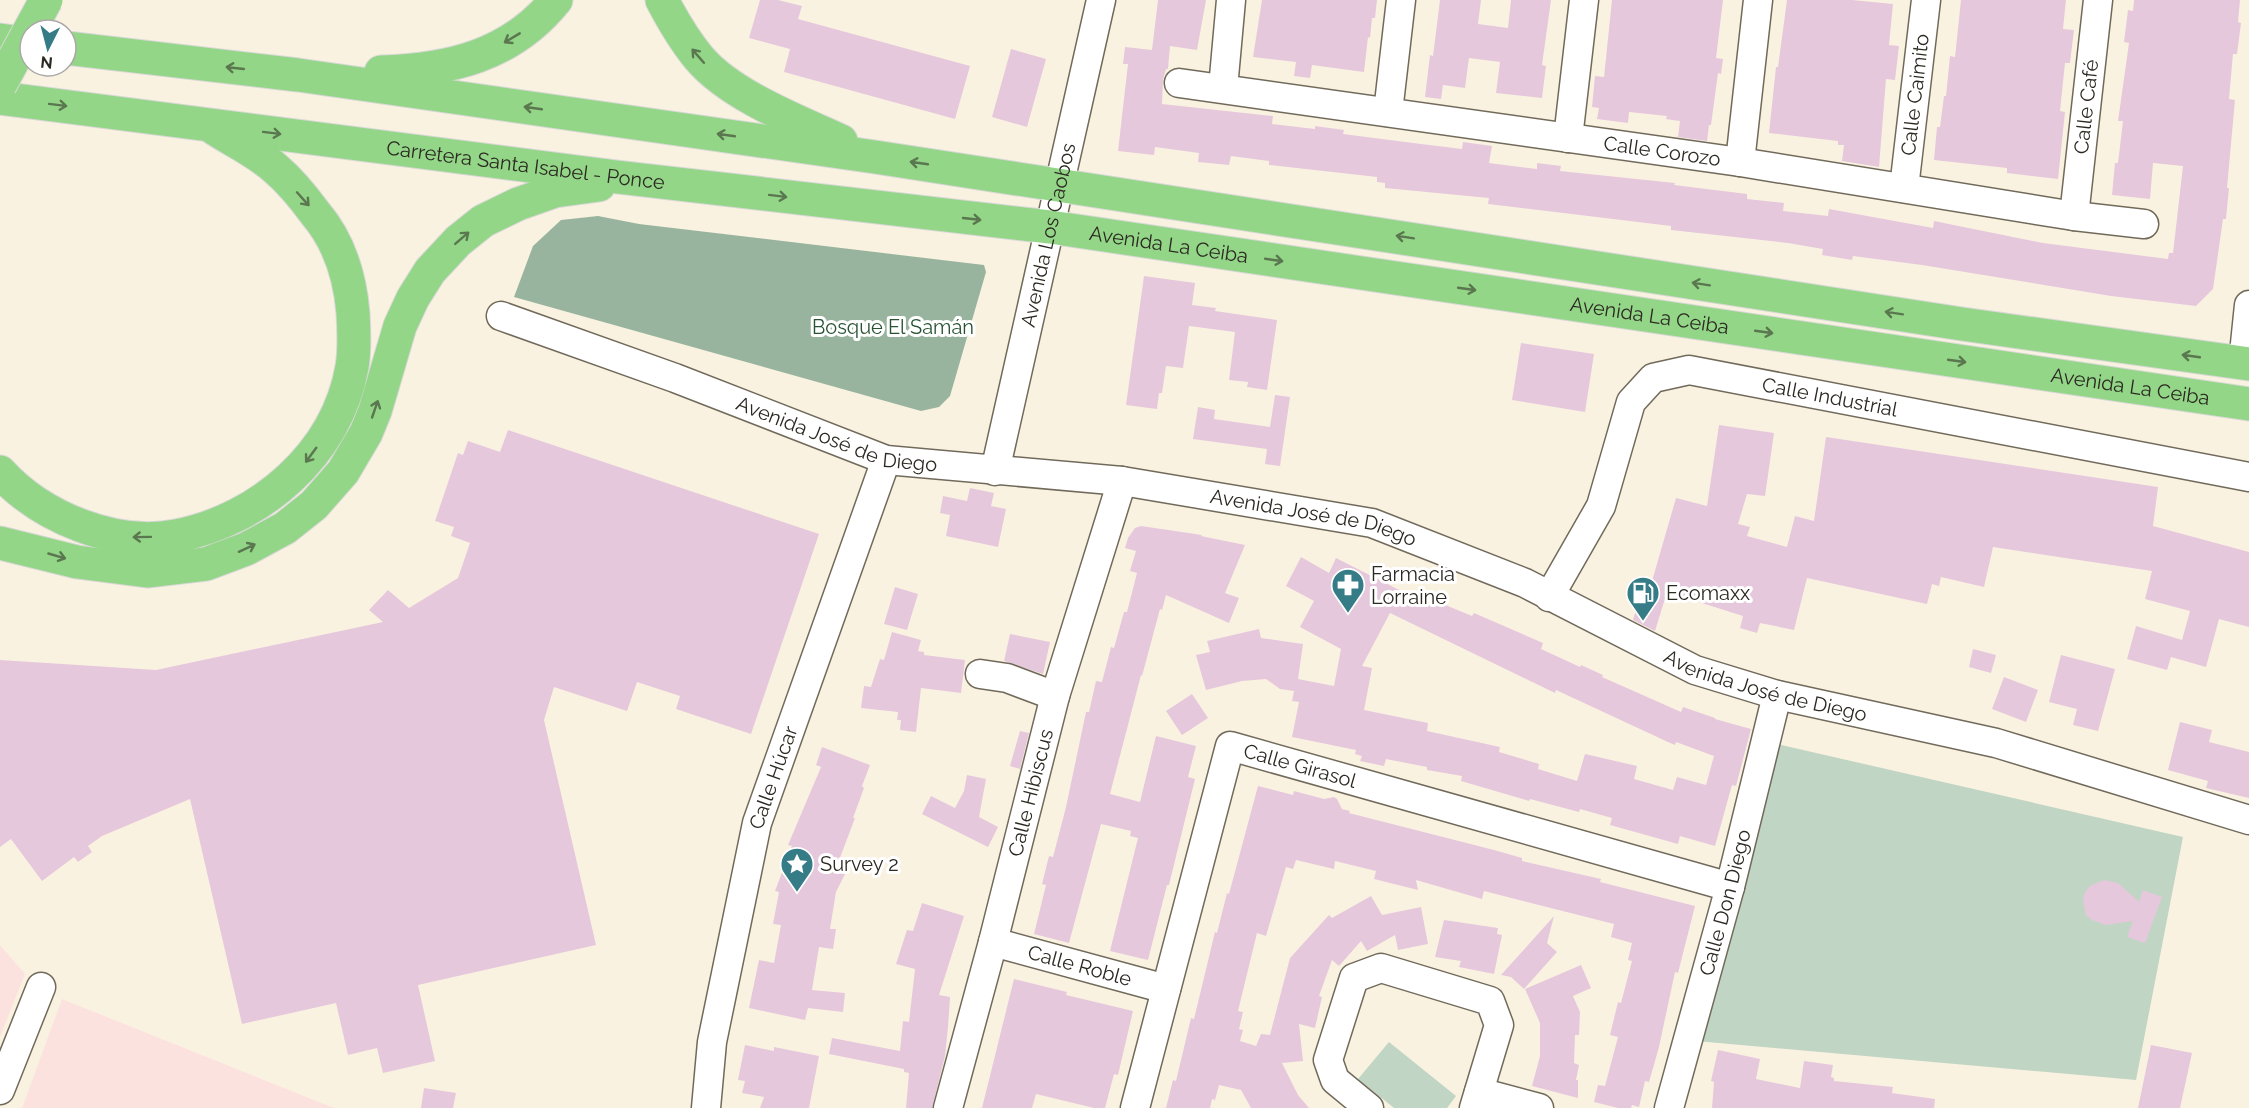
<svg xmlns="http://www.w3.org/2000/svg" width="2249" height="1108" font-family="Raleway,sans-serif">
<rect width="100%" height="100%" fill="#faf2e1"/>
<path fill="#fce2de" d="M0,945L25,974L0,1037Z
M62,999L334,1108H22Z"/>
<path fill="#c1d5c4" d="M1777,744L2183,837L2136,1080L1696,1041Z
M1389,1042L1456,1096L1447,1108H1394L1358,1079Z"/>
<path fill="#99b49e" d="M598,216L639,224L984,265L986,272L950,396L939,407L921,411L514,297L533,246L561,220Z"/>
<path fill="#e6c8dc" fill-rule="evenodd" d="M760,0H778L802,6L798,19L970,66L955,119L784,72L790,49L749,38Z
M1158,0H1206L1197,50L1170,46L1168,69H1166L1163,80L1162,104L1273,116L1272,124L1315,129V126L1344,130L1343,134L1413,143L1462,149L1463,142L1492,146L1489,163L1537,169V163L1561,166L1560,171L1675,183L1674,185L1747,194V199L1784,203L1783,211L1828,216L1829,209L1933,228L1934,221L2043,243L2168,259L2169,253H2173L2183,166L2153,163L2150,199L2112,195L2115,163H2118L2123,121H2118L2129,43L2124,42L2128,10L2133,11L2134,0H2240L2238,22L2241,23L2237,54H2233L2229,99L2235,100L2227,188H2229L2226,219H2223L2213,289L2196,306L2111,296L1922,265L1853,256L1852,260L1822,255L1823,249L1788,243L1671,230V226L1488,204L1489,198L1385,188V183L1377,182V177L1269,165V161L1231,156L1229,165L1198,162L1199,153L1155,147L1154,155L1118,151L1128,64H1123L1125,47L1152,50Z
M1262,0H1377L1375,18H1372L1370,38L1368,37L1364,72L1312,65L1310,78L1294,76L1296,62L1253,57Z
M1440,0H1481L1478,24L1508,28L1511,0H1551L1542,65L1546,66L1542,98L1496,93L1500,62L1469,58L1465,88L1443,85L1441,99L1425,97L1430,55L1433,56Z
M1612,0H1723L1716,58L1723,59L1721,74L1718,73L1711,125H1709L1707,141L1678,137L1680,121L1666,119L1667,116L1629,112L1628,123L1597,119L1599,108L1592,107L1595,76L1604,77Z
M1787,0H1852L1893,4L1889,45L1899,46L1895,80L1886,79L1879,167L1842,161L1844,145H1838V141L1769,133L1776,67H1778Z
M1961,0H2066L2063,29L2074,30L2070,63H2065L2060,111L2065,112L2058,179L2007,173V168L1934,160L1937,127H1940L1944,96H1946L1950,56L1955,57Z
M1011,49L1046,59L1027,127L992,117Z
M1144,276L1195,283L1192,305L1216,308L1215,311L1277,320L1267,390L1247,387L1248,382L1229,380L1235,332L1189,326L1183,368L1166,366L1162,393H1159L1157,409L1126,405Z
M1521,343L1594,354L1585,412L1512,400Z
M1275,395L1290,397L1280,466L1265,464L1267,449L1193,439L1198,407L1215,410L1214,419L1270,427Z
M1719,425L1774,433L1765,496L1747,494L1738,524L1750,527L1747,536L1787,547L1795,516L1814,521L1826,437L2158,487L2153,526L2249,552V627L2219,619L2206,667L2171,657L2167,670L2127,659L2136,626L2182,640L2190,611L2145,599L2152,571L1993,547L1984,587L1941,577L1939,586L1932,584L1927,604L1807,578L1794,630L1760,623L1757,633L1740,628L1743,616L1667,592L1655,631L1633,620L1641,593L1648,595L1676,498L1707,506Z
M508,430L819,534L751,734L676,709L680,696L637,682L627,711L554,687L544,720L596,945L418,985L435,1061L383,1073L377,1048L348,1055L336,1003L242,1024L190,799L102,836L88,846L92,852L78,862L74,857L42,881L11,839L0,847V660L156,670L383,622L369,610L388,590L409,608L458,578L470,543L451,536L454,527L435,521L458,453L463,455L468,441L500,452Z
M970,488L994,493L991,506L1006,509L998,547L946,536L950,515L940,513L943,496L967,501Z
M1141,526L1202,535L1201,536L1245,545L1225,593L1239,598L1229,623L1166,595L1162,610L1160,609L1142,676L1141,675L1110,794L1140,802L1156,736L1196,746L1188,777L1195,779L1169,885H1167L1148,960L1110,951L1138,838L1130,836L1131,831L1101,824L1069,943L1034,934L1046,885L1042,884L1049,856L1053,857L1066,807L1086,712H1089L1096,681L1102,682L1111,647L1114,648L1124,612H1127L1137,573L1130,571L1136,551L1125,548L1128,538L1135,528Z
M1301,557L1329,573L1336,558L1417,599L1419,594L1472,616L1474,613L1543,643L1541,649L1580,667L1581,665L1603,675L1602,677L1681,712L1683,707L1715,718V719L1751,729L1736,786L1732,785L1715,846L1680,836L1678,844L1610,825L1612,818L1580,809L1579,812L1530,799L1529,801L1461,781L1462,776L1427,770V767L1386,759L1384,766L1360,761L1362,756L1355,754L1356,750L1292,737L1299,702L1292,701L1294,691L1280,689L1266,679L1242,681L1206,690L1196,655L1210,652L1207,641L1259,629L1261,638L1303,644L1298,679L1334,686L1341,649L1300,627L1314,601L1286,586ZM1390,613L1555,693L1556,690L1668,742L1675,745L1676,742L1714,756L1706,785L1677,777L1673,790L1634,779L1637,766L1585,754L1577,781L1538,769L1539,764L1499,752L1500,747L1427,731L1428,723L1364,710L1372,668L1362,666Z
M895,587L918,594L907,630L884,624Z
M892,632L921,640L918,651L924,652V655L965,660L961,693L921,688L916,732L900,730L901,720H897L898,712L861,708L864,686L871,687L880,659L884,660Z
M1010,634L1050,642L1043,674L1004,661Z
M1973,649L1996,655L1991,673L1969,667Z
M2061,655L2115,669L2098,731L2073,725L2077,709L2049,702Z
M2004,677L2038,690L2026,722L1992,709Z
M1192,694L1208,718L1182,735L1166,711Z
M2180,722L2212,730L2209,742L2249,752V798L2206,788L2208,781L2168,770Z
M1020,731L1029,733L1020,769L1010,766Z
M822,747L870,765L862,786L864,788L853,818H855L838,863L848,868L836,892L830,929H836L833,949L819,947L812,990L845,993L843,1012L808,1008L805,1020L749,1008L759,960L774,963L781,925L773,924L779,892L775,891L792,846L788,845L821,767L816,765Z
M967,775L986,779L979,817L998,827L988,847L922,814L931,796L955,808L964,791Z
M1258,786L1293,795L1294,791L1324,799L1334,797L1337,799L1342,809L1350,811L1349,813L1494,850L1522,858V861L1601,879L1600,882L1695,906L1678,973L1675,972L1659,1047L1649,1082L1645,1081L1639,1107L1632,1105L1631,1108H1618L1594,1102L1598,1085L1605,1086L1618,1037L1610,1035L1618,1002L1621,1003L1632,961L1628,960L1632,943L1611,937L1614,924L1484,891L1482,899L1416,880L1418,890L1374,879L1376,871L1335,861L1334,869L1296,860L1293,869L1286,867L1266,936L1257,933L1238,1011L1243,1012L1239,1029L1243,1030L1240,1041L1256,1046L1261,1034L1270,1035L1290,958L1329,915L1332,918L1371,896L1382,915L1421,907L1428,944L1398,950L1395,935L1367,951L1361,941L1339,966L1332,960L1319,996L1322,997L1315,1028L1299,1024L1303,1061L1282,1063L1298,1095L1309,1108H1251L1241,1090L1219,1085L1215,1100L1212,1099L1210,1108H1166L1173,1080L1176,1081L1191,1018L1194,1019L1215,932L1217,933L1227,893L1229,894Z
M2104,880L2118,883L2139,902L2143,890L2162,897L2145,943L2127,937L2133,921L2106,925L2092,920L2086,915L2083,900L2085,892L2090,886Z
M922,903L964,916L939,995L950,997L948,1027L945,1056L932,1108H906L909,1073L904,1072V1069L829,1054L832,1038L900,1051L903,1021L909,1022L915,969L896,964L907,930L913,931Z
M1554,916L1547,943L1557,952L1524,989L1511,977L1501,975Z
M1444,920L1498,928L1497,934L1502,935L1494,974L1459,967L1461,961L1435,957Z
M1581,965L1591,988L1573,996L1580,1012L1579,1035H1575L1574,1063L1579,1065L1576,1080H1578V1098L1532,1086L1540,1056V1023L1525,989Z
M1014,979L1067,992L1066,995L1133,1011L1118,1075L1114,1074L1105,1108H1094L1036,1094L1032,1108H982Z
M745,1045L774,1051V1047L819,1056L809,1108H760L764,1097L742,1093L745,1081L738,1080Z
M2151,1045L2192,1053L2180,1108H2138Z
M1718,1050L1760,1059L1756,1079L1800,1088L1804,1061L1833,1065L1831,1077L1834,1078V1081L1893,1087L1892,1093L1935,1099L1934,1108H1712L1714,1082L1711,1081Z
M424,1088L456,1093L453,1108H421Z"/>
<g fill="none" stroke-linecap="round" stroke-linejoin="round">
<g stroke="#716a5b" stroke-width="31">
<g id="minor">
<path id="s1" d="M1179,83L1740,162L2074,216L2144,224"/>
<path d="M1223,88L1231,0"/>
<path d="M1388,112L1401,0"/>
<path d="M1568,138L1584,0"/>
<path d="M1740,162L1758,0"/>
<path id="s2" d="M1904,188L1926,0"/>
<path id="s3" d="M2074,216L2098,0"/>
<path id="s4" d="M501,316L675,378L886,460L1122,481L1372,523L1525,583L1695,670L1777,695L1996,743L2249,820"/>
<path d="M2243,363L2249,305"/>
<path id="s5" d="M995,471L1101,0"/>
<path id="s6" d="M1549,597L1601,506L1631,402L1653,378L1689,370L2249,477"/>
<path d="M980,674L1007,678L1055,696"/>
<path id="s7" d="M993,942L1166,989"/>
<path d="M0,1090L41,987"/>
<path d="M1479,1092L1539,1108"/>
<path id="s8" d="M706,1108L712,1042L757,823L886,460"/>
<path id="s9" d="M948,1108L993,942L1055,696L1122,481"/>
<path id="s10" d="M1135,1108L1230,746L1730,887"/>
<path d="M1369,1108L1335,1080L1328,1060L1354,978L1381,968L1490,1001L1499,1025L1474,1108"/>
<path id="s11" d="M1669,1108L1730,887L1777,695"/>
</g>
</g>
<g stroke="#d9d8d7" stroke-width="35">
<g id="highway">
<path d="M662,0C673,21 684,40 699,58C730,95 797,121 841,141"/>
<path d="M0,40L30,44"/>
<path d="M66,48L298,75L875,157L1962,324L2249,364"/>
<path d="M381,72C449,70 511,56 556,0"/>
<path id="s12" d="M0,98L617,177L1050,227L2249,404"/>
<path d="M0,472C41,517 115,548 176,536C260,520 337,454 352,367C355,350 354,330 353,313C350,277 339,241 315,213C304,198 290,181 276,169C259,153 235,142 215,129"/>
<path d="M0,543L77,562L147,571L206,564L246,549L285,528L314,505L343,472L366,433L375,411L400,326L413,298L430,271L458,241L483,221L518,204L555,191L599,185"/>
</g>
</g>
<use href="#minor" stroke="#fff" stroke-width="28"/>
<use href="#highway" stroke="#93d687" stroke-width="33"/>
<g stroke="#d9d8d7" stroke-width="35" stroke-linecap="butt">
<path id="highway-bridge" d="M0,85L46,0"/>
</g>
<use href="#highway-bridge" stroke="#93d687" stroke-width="33"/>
</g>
<defs><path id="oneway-shaft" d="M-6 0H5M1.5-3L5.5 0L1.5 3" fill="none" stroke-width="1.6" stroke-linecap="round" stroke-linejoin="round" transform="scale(1.5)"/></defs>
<g stroke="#5a774f">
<use href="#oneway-shaft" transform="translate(512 38) rotate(149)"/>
<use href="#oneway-shaft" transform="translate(698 56) rotate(-131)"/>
<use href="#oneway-shaft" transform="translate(235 68) rotate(-174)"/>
<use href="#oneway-shaft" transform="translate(58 105) rotate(7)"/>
<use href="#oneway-shaft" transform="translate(533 108) rotate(-172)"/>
<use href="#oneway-shaft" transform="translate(272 133) rotate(7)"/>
<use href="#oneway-shaft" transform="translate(726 135) rotate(-172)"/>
<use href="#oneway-shaft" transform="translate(919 163) rotate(-172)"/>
<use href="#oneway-shaft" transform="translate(778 196) rotate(7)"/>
<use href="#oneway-shaft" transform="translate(303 199) rotate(48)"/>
<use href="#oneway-shaft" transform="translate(972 219) rotate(6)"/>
<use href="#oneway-shaft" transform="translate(1405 237) rotate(-171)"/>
<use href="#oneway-shaft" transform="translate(462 238) rotate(-41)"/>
<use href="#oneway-shaft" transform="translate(1274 260) rotate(8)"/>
<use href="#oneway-shaft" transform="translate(1701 284) rotate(-171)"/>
<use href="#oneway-shaft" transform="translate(1467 289) rotate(8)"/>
<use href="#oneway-shaft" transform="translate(1894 313) rotate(-171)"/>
<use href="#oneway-shaft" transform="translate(1764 332) rotate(8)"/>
<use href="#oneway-shaft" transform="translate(2191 356) rotate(-172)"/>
<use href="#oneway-shaft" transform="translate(1957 361) rotate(8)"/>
<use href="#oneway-shaft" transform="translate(375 409) rotate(-71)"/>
<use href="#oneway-shaft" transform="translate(311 455) rotate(126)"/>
<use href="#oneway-shaft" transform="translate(142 537) rotate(179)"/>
<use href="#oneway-shaft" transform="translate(247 548) rotate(-25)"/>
<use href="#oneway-shaft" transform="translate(57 556) rotate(16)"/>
</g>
<defs>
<g id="pharmacy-pin" transform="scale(1.725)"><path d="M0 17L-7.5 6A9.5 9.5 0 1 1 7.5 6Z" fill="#357c87" stroke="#fff"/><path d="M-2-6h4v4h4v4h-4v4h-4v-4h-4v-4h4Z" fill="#fff"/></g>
<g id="fuel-pin" transform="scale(1.725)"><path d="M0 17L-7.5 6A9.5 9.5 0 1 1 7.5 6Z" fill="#357c87" stroke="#fff"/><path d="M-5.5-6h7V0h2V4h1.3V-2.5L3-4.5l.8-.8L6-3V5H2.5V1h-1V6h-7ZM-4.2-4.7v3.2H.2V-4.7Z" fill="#fff"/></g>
<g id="sight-pin" transform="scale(1.725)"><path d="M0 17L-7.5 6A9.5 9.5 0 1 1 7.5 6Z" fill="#357c87" stroke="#fff"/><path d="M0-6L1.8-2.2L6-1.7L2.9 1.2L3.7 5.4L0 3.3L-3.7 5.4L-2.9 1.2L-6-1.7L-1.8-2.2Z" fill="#fff"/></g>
</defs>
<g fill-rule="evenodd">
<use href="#pharmacy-pin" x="1348" y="585"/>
<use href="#fuel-pin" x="1643" y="593"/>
<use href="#sight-pin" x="797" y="864"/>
</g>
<g text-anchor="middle" stroke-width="6" stroke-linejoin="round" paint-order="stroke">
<g font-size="20" fill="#2c2922" stroke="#fff">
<text dy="7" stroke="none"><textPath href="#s2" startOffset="94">Calle Caimito</textPath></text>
<text dy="7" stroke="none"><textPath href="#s3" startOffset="110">Calle Café</textPath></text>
<text dy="7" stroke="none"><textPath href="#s1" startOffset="488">Calle Corozo</textPath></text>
<text dy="7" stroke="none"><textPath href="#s12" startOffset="530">Carretera Santa Isabel - Ponce</textPath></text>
<text dy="7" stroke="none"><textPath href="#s5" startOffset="242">Avenida Los Caobos</textPath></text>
<text dy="7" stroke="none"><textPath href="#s12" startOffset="1178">Avenida La Ceiba</textPath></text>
<text dy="7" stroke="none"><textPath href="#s12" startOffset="1664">Avenida La Ceiba</textPath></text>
<text dy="7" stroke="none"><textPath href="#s12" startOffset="2150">Avenida La Ceiba</textPath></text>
<text dy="7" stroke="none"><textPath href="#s6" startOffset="426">Calle Industrial</textPath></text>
<text dy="7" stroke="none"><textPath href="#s4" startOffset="357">Avenida José de Diego</textPath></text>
<text dy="7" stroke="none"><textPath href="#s4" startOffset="843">Avenida José de Diego</textPath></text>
<text dy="7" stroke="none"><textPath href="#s4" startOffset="1329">Avenida José de Diego</textPath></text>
<text dy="7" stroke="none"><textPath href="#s10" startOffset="447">Calle Girasol</textPath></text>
<text dy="7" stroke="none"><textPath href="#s8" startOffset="338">Calle Húcar</textPath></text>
<text dy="7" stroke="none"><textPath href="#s9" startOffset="326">Calle Hibiscus</textPath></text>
<text dy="7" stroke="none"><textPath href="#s11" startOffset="213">Calle Don Diego</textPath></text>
<text dy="7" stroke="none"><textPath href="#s7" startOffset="90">Calle Roble</textPath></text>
</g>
<g font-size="20" fill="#285333" stroke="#fff">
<text x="893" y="334">Bosque El Samán</text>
</g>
<g font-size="20" fill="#2c2922" stroke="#fff" text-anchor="start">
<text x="1371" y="581">Farmacia<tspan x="1371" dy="23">Lorraine</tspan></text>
<text x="1666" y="600">Ecomaxx</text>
<text x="820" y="871">Survey 2</text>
</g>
</g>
<g transform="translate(48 48) rotate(186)"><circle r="28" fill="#ffffff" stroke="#aba9a7" stroke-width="1.5"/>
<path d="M0-4.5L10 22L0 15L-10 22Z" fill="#357c87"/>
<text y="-9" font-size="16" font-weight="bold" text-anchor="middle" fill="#2c2922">N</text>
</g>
</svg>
